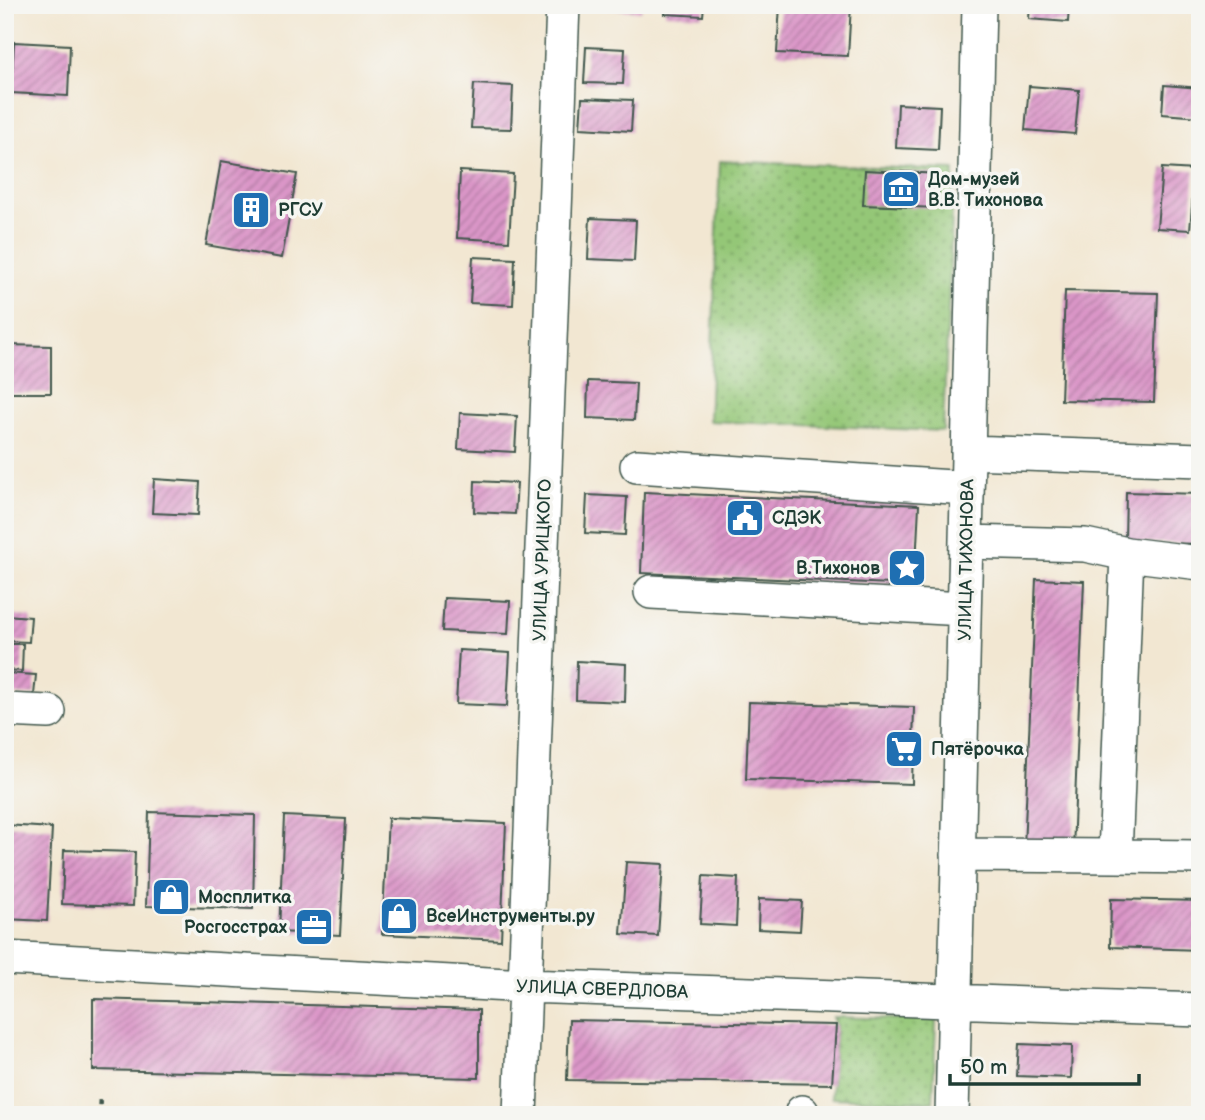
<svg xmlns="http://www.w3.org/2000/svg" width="1205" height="1120" font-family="'Balsamiq Sans',sans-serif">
<defs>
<pattern id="green-dots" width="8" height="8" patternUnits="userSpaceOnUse" patternTransform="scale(1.75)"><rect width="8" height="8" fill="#94c777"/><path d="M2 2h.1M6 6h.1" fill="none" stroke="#78a362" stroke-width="1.8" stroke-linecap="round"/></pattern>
<pattern id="building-hatch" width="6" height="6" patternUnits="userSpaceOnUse" patternTransform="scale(1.75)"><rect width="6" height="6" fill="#db96c8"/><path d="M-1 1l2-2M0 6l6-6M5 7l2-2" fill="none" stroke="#b17ca3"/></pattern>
</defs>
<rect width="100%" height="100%" fill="#f6f6f2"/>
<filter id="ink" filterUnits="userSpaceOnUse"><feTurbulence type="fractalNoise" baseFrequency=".0143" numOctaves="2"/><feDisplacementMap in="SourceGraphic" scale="14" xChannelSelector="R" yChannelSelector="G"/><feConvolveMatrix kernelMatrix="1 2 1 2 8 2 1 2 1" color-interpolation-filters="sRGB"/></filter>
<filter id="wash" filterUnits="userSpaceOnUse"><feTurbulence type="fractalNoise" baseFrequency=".00686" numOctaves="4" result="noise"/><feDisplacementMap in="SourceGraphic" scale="28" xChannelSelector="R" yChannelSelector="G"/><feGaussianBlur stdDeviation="1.57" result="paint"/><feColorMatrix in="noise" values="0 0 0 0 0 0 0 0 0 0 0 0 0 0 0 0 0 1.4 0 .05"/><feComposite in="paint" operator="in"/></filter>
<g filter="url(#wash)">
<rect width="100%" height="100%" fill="#f2e7d2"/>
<path fill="url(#green-dots)" stroke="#5a8256" stroke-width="2" d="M720,161L954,170L943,431L709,421Z
M833,1017L936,1020L933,1102L831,1098L836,1025Z"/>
<g id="blocks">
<path fill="url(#building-hatch)" d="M602,5H642L641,11L601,9Z
M665,5H704L703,16L665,14Z
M780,5H851L848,56L777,53Z
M901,5H943L942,12L901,10Z
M1030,5H1069L1068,22L1029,19Z
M14,42L70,45L68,96L11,93Z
M586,47L625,49L623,84L584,83Z
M474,84L513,86L511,129L471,128Z
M1164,85L1200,88V117L1162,114Z
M1029,86L1079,90L1075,134L1025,130Z
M582,98L633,100L631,131L580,128Z
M898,104L940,106L938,150L896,148Z
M221,161L297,174L282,258L206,245Z
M1162,168L1195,170L1190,230L1157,228Z
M865,170L939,174L938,208L863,205Z
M460,171L513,174L509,241L457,238Z
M590,218L636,220L634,261L588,259Z
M473,257L515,259L513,305L470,303Z
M1065,291L1158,293L1154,402L1061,400Z
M5,345L51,346V393H5Z
M588,381L636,383L634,420L587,418Z
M460,413L517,416L515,452L458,449Z
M154,479L200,482L198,515L152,513Z
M475,481L517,483L515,514L474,512Z
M644,492L919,505L915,585L641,573Z
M1126,492L1200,494V544L1125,542Z
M587,495L627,497L625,535L585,533Z
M1036,579L1084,581L1073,850L1024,848Z
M444,598L510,601L508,634L442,631Z
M5,615L31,617L29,642L5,641Z
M5,644H23L22,671L5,670Z
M459,650L510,653L507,706L456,704Z
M577,661L626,664L625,702L576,700Z
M5,673L36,675L34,695L5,694Z
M749,702L914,707L912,784L746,779Z
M149,812L255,815L253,909L146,906Z
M284,816L346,819L340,935L279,932Z
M388,818L506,823L501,940L382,934Z
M5,825L52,828L47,921L5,919Z
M64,850L135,852L133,906L62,904Z
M626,862L663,864L658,936L621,934Z
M703,876L738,878L736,926L700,924Z
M759,899L802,901L800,931L758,929Z
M1111,899L1200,901V950L1110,947Z
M93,999L479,1010V1078L93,1070Z
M569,1020L836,1025L832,1084L567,1080Z
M1019,1044L1072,1046L1071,1078L1017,1076Z"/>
</g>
</g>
<g filter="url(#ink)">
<use href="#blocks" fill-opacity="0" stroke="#3f564c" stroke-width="2"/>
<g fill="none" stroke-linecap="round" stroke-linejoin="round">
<g stroke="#3f564c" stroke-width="36">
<path id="minor" d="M968,452L1200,460
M637,466L967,488
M1127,554L1200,563
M651,592L964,609
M5,710L49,712
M958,855L1115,856L1127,554L1085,545L966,542
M1115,856L1200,857
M5,958L526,986L1200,1010
M520,1115L563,5
M802,1115V1112
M952,1115L979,5"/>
</g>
<path stroke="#3f564c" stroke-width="4.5" stroke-dasharray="5 5" stroke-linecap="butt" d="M99,1115L100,1097"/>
<use href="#minor" stroke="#fff" stroke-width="33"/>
</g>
</g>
<defs>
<g id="museum-square" transform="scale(2.0125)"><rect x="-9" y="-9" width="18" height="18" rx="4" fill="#1f6fb2" stroke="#f6f6f2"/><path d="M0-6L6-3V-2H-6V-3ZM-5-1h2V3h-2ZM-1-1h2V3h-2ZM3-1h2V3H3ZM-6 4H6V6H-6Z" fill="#fff"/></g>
<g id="building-square" transform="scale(2.0125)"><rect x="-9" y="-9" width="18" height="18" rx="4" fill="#1f6fb2" stroke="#f6f6f2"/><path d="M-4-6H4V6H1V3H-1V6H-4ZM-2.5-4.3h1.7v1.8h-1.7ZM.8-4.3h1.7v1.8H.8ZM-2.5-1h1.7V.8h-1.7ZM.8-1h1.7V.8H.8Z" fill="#fff"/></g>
<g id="civic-square" transform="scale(2.0125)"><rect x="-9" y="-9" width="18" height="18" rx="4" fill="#1f6fb2" stroke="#f6f6f2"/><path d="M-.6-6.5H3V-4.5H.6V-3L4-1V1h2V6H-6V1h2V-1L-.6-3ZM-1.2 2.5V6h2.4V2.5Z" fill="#fff"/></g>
<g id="sight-square" transform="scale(2.0125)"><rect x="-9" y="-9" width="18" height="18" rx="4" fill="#1f6fb2" stroke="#f6f6f2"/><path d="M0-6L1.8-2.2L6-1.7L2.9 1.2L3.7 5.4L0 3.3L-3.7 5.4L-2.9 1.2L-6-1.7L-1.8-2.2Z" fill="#fff"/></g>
<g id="supermarket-square" transform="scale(2.0125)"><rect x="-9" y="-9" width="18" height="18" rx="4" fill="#1f6fb2" stroke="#f6f6f2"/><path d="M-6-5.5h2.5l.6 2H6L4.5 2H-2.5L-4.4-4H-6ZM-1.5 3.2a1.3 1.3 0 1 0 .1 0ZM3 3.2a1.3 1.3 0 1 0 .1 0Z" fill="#fff"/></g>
<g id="shop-square" transform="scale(2.0125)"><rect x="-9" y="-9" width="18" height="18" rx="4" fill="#1f6fb2" stroke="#f6f6f2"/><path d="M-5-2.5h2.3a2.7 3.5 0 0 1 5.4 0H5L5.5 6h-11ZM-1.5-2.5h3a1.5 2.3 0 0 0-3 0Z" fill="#fff"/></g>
<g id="office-square" transform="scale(2.0125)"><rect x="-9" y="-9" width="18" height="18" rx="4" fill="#1f6fb2" stroke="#f6f6f2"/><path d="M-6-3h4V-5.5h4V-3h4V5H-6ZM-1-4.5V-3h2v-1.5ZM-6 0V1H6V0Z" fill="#fff"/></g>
</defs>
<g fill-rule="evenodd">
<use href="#museum-square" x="901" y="189"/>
<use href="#building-square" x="251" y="210"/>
<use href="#civic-square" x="745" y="518"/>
<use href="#sight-square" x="907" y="568"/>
<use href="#supermarket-square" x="904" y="749"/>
<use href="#shop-square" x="171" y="897"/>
<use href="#shop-square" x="399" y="916"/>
<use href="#office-square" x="314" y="927"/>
</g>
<g text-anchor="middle" stroke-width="7" stroke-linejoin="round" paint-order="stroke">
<g font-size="18" font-weight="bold" fill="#1f3d34" stroke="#f6f6f2" text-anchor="start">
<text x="928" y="185">Дом-музей<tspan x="928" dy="21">В.В. Тихонова</tspan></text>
<text x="278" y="216">РГСУ</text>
<text x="772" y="524">СДЭК</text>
<text x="880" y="574" text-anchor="end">В.Тихонов</text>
<text x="931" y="755">Пятёрочка</text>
<text x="198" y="903">Мосплитка</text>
<text x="426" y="922">ВсеИнструменты.ру</text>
<text x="287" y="933" text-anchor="end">Росгосстрах</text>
</g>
<g font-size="18" fill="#1f3d34" stroke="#f6f6f2">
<text transform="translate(542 560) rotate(-88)" y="6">УЛИЦА УРИЦКОГО</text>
<text transform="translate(966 560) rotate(-89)" y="6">УЛИЦА ТИХОНОВА</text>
<text transform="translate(602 989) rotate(2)" y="6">УЛИЦА СВЕРДЛОВА</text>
</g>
</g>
<rect width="1205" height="1120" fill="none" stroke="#f6f6f2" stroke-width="28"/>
<path d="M950 1074v10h189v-10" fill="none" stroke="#1f3d34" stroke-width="3.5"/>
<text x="960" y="1074" font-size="21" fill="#1f3d34" stroke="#f6f6f2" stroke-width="5" paint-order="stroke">50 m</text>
</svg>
